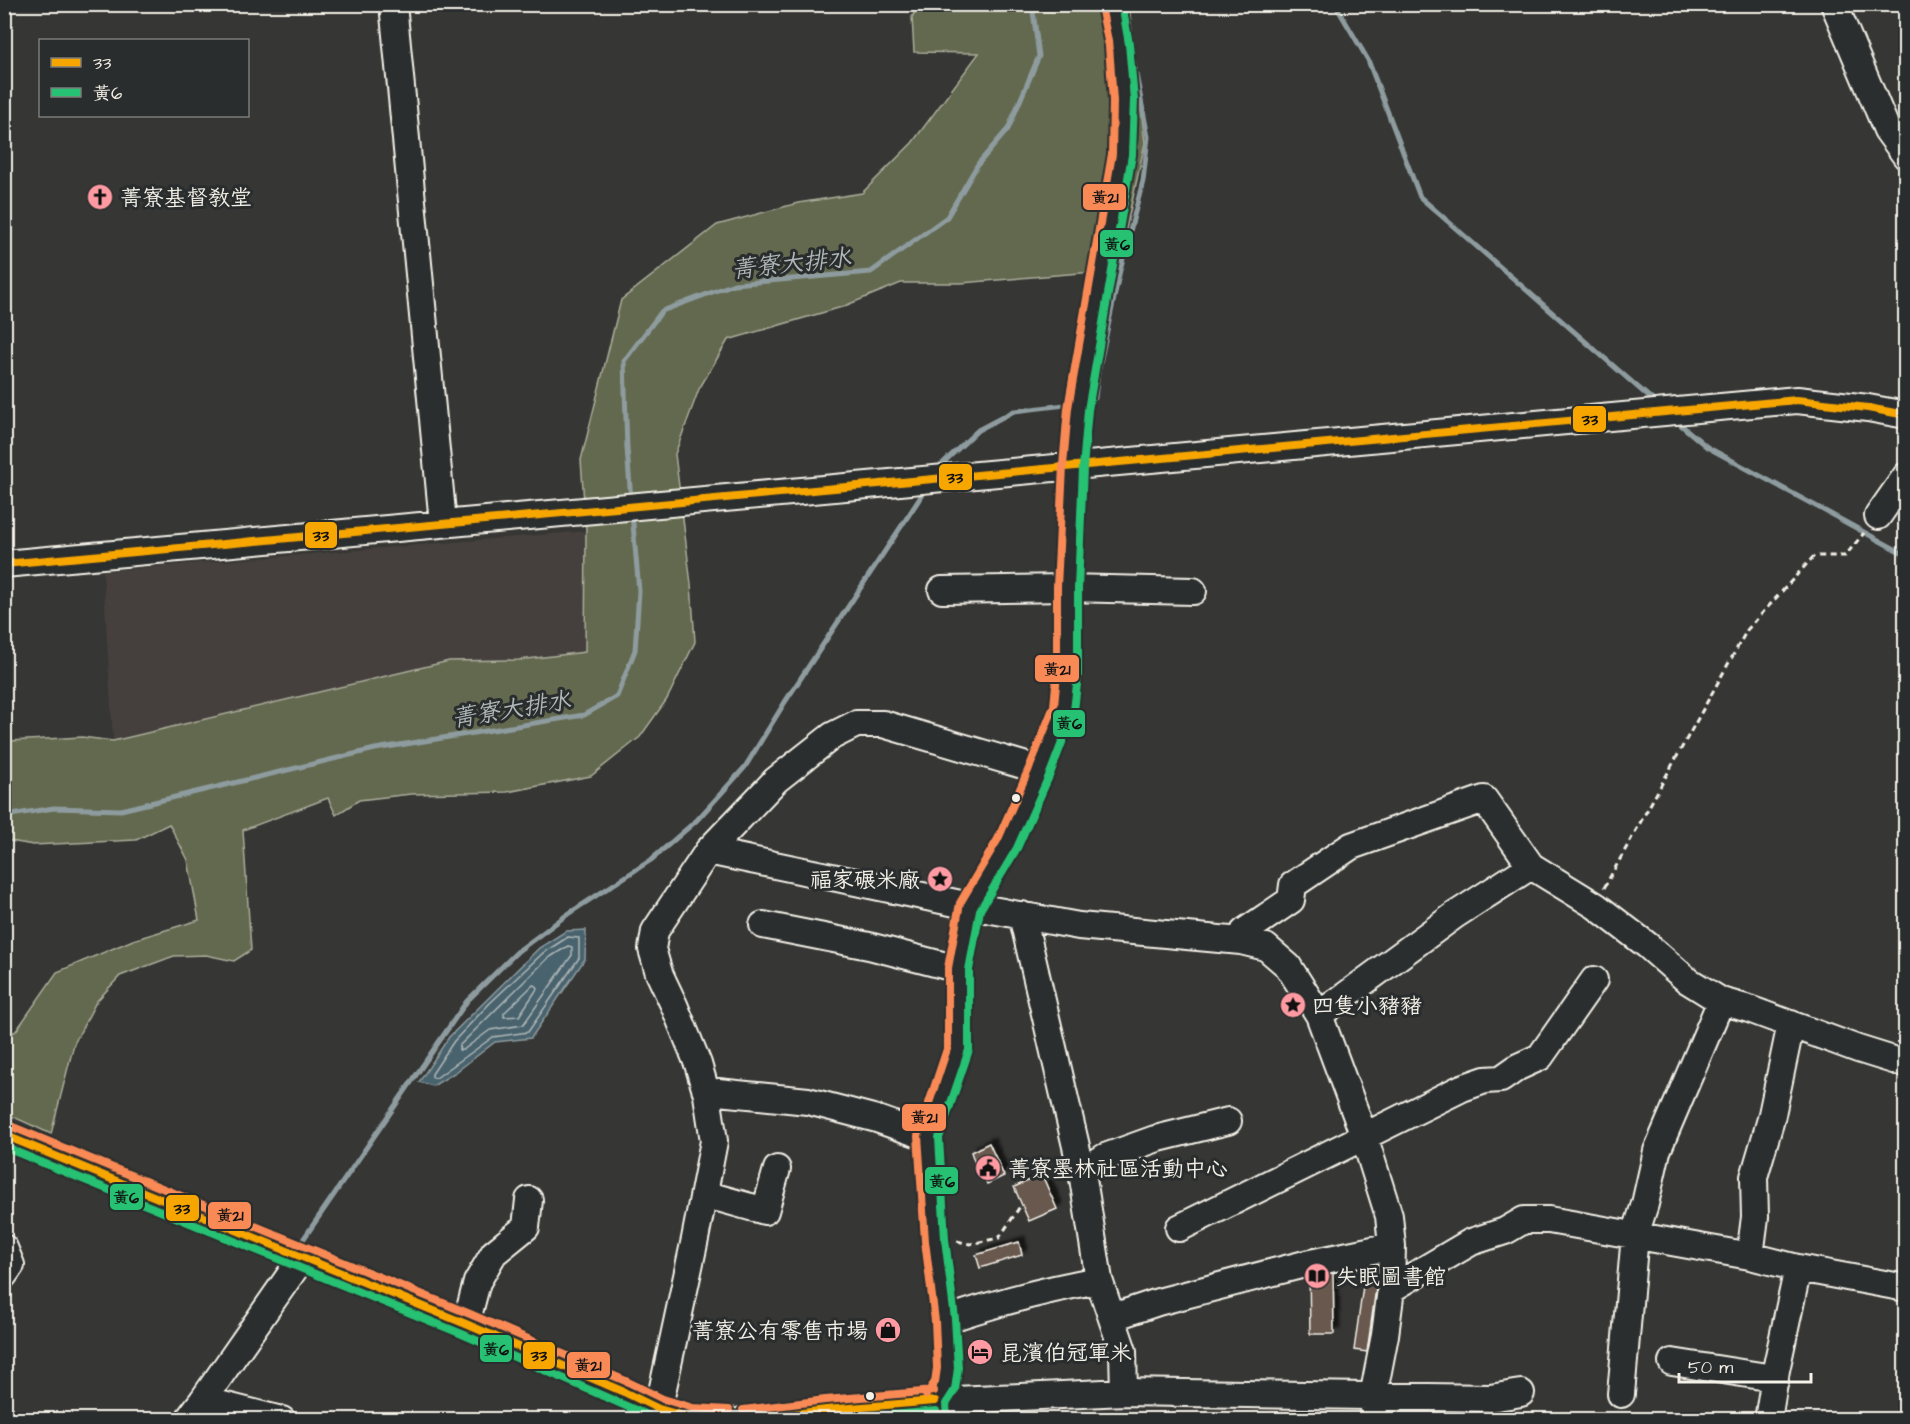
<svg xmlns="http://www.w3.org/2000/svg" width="1910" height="1424" font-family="'Architects Daughter','LXGW WenKai TC',sans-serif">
<defs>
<filter id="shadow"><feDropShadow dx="5.5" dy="-5.5" stdDeviation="1.5" flood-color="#0009"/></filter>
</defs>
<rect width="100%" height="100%" fill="#363634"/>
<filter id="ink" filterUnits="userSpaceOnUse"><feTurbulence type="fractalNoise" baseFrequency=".0167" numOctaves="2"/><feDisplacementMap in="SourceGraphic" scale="12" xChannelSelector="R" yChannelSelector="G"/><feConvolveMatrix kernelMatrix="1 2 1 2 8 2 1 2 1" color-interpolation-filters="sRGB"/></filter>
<g filter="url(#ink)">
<path fill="#45403c" d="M586,531L585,652L519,660L449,661L113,741L103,571Z"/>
<path fill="#63694f" stroke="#acad9c" stroke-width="1.5" d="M919,5H1129L1145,143L1117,270L961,283H901L842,307L728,340L699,389L675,454L691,584L695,642L667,699L640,737L591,776L507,792L411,794L359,800L336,815L328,798L243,830L251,950L234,961L206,955L174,956L120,976L96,1002L74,1044L51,1134L7,1114L5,1111V1037L16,1031L57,972L133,940L199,920L188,860L169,824L136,840L33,845L5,840L4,739L9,741L82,737L113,741L449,661L519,660L585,652L586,531L581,460L621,300L717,225L798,203L862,193L912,143L979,53L914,52L912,17Z"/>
<path fill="#4a636e" stroke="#8e9c9f" stroke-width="1.5" d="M586,930L585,959L531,1038L495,1042L456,1072L433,1086L419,1082L449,1037L539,948L566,931Z"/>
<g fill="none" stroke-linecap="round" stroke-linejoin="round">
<path stroke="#b0b8b7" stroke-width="1.5" d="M568,937L579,938V958L528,1032L493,1037L436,1078L432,1077V1074L454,1041L490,1003L543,953Z
M568,946L572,947V955L523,1025L490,1030L463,1050H459L460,1045L547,959Z
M533,985L536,986L537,989L519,1016L504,1017V1013Z"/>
<path stroke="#8e9c9f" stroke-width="5" d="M1335,4L1368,60L1420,197L1657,404
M1095,398L1098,373L1120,270L1143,181L1148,137L1132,53
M1675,420L1707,447L1906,555
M943,463L978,430L1014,411L1065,405
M631,501L627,448L624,361L662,311L734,284L871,272L947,217L978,164L1008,129L1039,56L1032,4
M4,816L54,808L121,810L375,749L584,715L617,696L635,650L639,591L632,513
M298,1247L467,1001L518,951L568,914L651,860L697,820L745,767L785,702L922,495"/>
</g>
<path fill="#67584e" stroke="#f4f1e8" stroke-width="1.5" filter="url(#shadow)" d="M989,1143L1004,1176L987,1184L982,1173L979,1175L971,1152Z
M1042,1175L1057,1209L1029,1221L1014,1187Z
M1019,1242L1022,1255L980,1268L976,1255Z
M1309,1267H1333L1334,1334H1310Z
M1364,1279L1377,1281L1367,1352L1354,1350Z"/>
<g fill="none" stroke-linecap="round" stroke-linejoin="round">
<g stroke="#f4f1e8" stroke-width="30">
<path id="minor" d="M393,4L443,523
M1834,4L1887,130L1906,156
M1878,516L1906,476
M4,564L1797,400L1868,408L1906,415
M942,590L1067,588L1193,591
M708,851L970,906L1079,926L1241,941L1266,947L1288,966L1319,1015L1364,1136L1389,1216L1392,1246L1391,1289L1385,1335L1373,1397L1374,1420
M1022,915L1082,1172L1099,1280L1123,1351L1124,1392
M763,925L869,946L958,969
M1241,941L1244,932L1291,900L1293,885L1351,846L1484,799L1531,866L1596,906L1647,945L1687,980L1721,1001L1749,1009L1858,1049L1906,1064
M1319,1015L1455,915L1531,866
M707,1095L718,1092L808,1101L877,1119L928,1137
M4,1135L466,1324L624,1392L659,1409L691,1418L728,1420
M1082,1172L1105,1157L1155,1139L1228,1121
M704,1194L765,1211L777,1169
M1179,1228L1462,1088L1485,1080L1501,1079L1518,1067L1540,1057L1594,980
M4,1248L11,1265L4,1275
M1750,1256L1755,1217L1754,1177L1771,1119L1791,1024
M1391,1289L1471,1242L1505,1231L1524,1220H1549L1750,1256L1798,1268L1906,1288
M1113,1317L1158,1302L1301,1265L1392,1246
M945,1320C996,1303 1047,1289 1099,1280
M466,1324L477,1282L494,1253L526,1227L529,1200
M1672,1362L1767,1377L1775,1381
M1621,1394L1635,1235L1645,1204L1657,1151L1721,1001
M203,1400L282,1420
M188,1420L203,1400L302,1258
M656,1420L695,1239L714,1141L707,1095L698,1064L674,1005L659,973L652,949L655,931L708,851L776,780L832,736L856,724H883L1040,770
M744,1420L826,1410L935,1401L1124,1392L1490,1398L1521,1393
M937,1420L935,1401L945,1386L948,1369L945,1320L935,1240L928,1137L959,1048L958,969L970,906L1007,844L1040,770L1064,709L1068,675L1067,588L1073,467L1078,409L1122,155L1124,101L1119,45L1111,4
M1768,1420L1776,1370L1798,1268"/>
</g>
<path stroke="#f4f1e8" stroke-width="3" stroke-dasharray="6 4.5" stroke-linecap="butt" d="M1604,888L1747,630L1814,556H1845L1864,533
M957,1241L970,1244L999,1238L1021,1205"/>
<use href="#minor" stroke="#2a2d2e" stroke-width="26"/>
<g stroke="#2a2d2e" stroke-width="12">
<path id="bus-1" d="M4,564L1797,400L1868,408L1906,415
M4,1135L466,1324L624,1392L659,1409L691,1418L719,1420
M748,1420L826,1410L935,1401"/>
</g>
<g stroke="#2a2d2e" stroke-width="12">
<path id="bus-2" d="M4,1147L462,1334L658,1420
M947,1419L946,1404L955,1390L958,1368L955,1319L945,1239L939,1138L969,1050V970L980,910L1017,848L1050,774L1074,711L1078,675V588L1083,468L1088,410L1132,155L1134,100L1129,44L1122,4
M839,1420L936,1411"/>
</g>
<g stroke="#2a2d2e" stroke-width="12">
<path id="bus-3" d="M8,1125L470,1314L628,1382L663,1399L693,1408L729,1410
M926,1395L935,1382L937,1368L935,1321L925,1241L918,1136L948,1046V968L960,903L998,839L1030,766L1054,706L1057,674V587L1063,466L1068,408L1112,154L1113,101L1109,46L1101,6
M743,1410L825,1400L934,1391"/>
</g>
<use href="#bus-1" stroke="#f7a600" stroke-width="8"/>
<use href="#bus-2" stroke="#26c172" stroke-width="8"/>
<use href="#bus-3" stroke="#f98a56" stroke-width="8"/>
</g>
</g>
<defs>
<g id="church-disc" transform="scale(1.35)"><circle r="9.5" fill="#ff9aa2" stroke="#2a2d2e"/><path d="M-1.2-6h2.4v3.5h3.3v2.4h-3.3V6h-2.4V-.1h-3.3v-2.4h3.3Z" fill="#111"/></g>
<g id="sight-disc" transform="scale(1.35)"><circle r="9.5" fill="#ff9aa2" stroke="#2a2d2e"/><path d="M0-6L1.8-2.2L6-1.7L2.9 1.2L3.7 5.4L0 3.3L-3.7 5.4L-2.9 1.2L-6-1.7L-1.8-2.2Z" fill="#111"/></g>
<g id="civic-disc" transform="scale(1.35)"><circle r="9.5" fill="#ff9aa2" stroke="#2a2d2e"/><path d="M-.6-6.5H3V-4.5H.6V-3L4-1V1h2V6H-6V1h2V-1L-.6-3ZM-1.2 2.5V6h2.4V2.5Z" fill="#111"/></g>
<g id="library-disc" transform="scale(1.35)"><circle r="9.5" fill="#ff9aa2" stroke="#2a2d2e"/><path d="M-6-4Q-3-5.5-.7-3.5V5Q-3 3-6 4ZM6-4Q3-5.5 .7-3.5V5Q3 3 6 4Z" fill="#111"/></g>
<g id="shop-disc" transform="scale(1.35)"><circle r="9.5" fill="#ff9aa2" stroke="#2a2d2e"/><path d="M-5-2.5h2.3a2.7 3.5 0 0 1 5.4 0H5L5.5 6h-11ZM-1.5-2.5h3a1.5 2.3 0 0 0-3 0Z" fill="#111"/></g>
<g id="hotel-disc" transform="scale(1.35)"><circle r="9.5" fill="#ff9aa2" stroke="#2a2d2e"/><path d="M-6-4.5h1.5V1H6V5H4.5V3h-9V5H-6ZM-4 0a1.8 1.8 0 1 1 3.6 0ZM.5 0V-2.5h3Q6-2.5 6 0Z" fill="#111"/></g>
</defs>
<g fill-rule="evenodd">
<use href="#church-disc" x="100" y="197"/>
<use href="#sight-disc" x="940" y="879"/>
<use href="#sight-disc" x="1293" y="1005"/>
<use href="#civic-disc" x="988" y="1168"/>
<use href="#library-disc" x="1317" y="1276"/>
<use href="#shop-disc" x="888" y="1330"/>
<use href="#hotel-disc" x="980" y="1352"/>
</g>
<g fill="#f4f1e8" stroke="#2a2d2e" stroke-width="2">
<circle cx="1016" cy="798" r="5"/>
<circle cx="870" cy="1396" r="5"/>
</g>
<g text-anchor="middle" stroke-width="6" stroke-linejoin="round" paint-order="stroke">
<g font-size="22" fill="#f4f1e8" stroke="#2a2d2e" text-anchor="start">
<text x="120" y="205">菁寮基督教堂</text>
<text x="920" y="887" text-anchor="end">福家碾米廠</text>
<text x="1312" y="1013">四隻小豬豬</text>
<text x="1008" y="1176">菁寮墨林社區活動中心</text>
<text x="1336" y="1284">失眠圖書館</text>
<text x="868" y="1338" text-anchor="end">菁寮公有零售市場</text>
<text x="1000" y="1360">昆濱伯冠軍米</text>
</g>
<g font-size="24" font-style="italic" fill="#b0b8b7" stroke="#2a2d2e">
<text transform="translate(791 263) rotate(-6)" y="8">菁寮大排水</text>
<text transform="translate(511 709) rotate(-9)" y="8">菁寮大排水</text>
</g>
</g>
<g stroke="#2a2d2e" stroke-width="2">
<rect x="1082" y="183" width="45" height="28" rx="6" fill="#f98a56"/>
<rect x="1099" y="229" width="35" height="29" rx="6" fill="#26c172"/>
<rect x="1572" y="405" width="35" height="28" rx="6" fill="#f7a600"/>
<rect x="938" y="463" width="35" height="28" rx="6" fill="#f7a600"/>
<rect x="304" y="521" width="34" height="28" rx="6" fill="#f7a600"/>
<rect x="1034" y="654" width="46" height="29" rx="6" fill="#f98a56"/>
<rect x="1052" y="709" width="34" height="29" rx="6" fill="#26c172"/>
<rect x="901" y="1103" width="46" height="29" rx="6" fill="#f98a56"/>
<rect x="924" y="1166" width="35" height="29" rx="6" fill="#26c172"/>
<rect x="109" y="1183" width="35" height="28" rx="6" fill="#26c172"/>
<rect x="165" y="1194" width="35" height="28" rx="6" fill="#f7a600"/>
<rect x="207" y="1201" width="45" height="29" rx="6" fill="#f98a56"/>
<rect x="479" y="1334" width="34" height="29" rx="6" fill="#26c172"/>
<rect x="522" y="1341" width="34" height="29" rx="6" fill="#f7a600"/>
<rect x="566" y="1351" width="45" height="28" rx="6" fill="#f98a56"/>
</g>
<g font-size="16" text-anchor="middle" font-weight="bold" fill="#111">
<text x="1105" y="203">黃21</text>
<text x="1117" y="250">黃6</text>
<text x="1590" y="425">33</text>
<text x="955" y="483">33</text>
<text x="321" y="541">33</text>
<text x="1057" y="675">黃21</text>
<text x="1069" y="729">黃6</text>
<text x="924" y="1123">黃21</text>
<text x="942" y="1187">黃6</text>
<text x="126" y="1203">黃6</text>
<text x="182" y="1214">33</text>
<text x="230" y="1221">黃21</text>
<text x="496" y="1355">黃6</text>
<text x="539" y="1361">33</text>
<text x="588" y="1371">黃21</text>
</g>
<rect width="1910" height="1424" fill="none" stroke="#2a2d2e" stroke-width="24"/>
<rect x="12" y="12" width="1886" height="1400" fill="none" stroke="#f4f1e8" stroke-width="2" filter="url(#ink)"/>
<rect x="39" y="39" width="210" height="78" fill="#2a2d2e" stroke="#7b7b78" stroke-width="1.5"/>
<rect x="51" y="58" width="30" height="9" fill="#f7a600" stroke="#7b7b78" stroke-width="1.5"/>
<text x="93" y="69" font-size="18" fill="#f4f1e8">33</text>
<rect x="51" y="88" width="30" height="9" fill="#26c172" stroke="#7b7b78" stroke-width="1.5"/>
<text x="93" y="99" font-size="18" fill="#f4f1e8">黃6</text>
<path d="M1679 1373v9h132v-9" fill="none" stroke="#f4f1e8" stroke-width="3"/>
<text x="1688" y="1373" font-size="18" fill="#f4f1e8" stroke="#2a2d2e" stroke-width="4.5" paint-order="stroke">50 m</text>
</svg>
